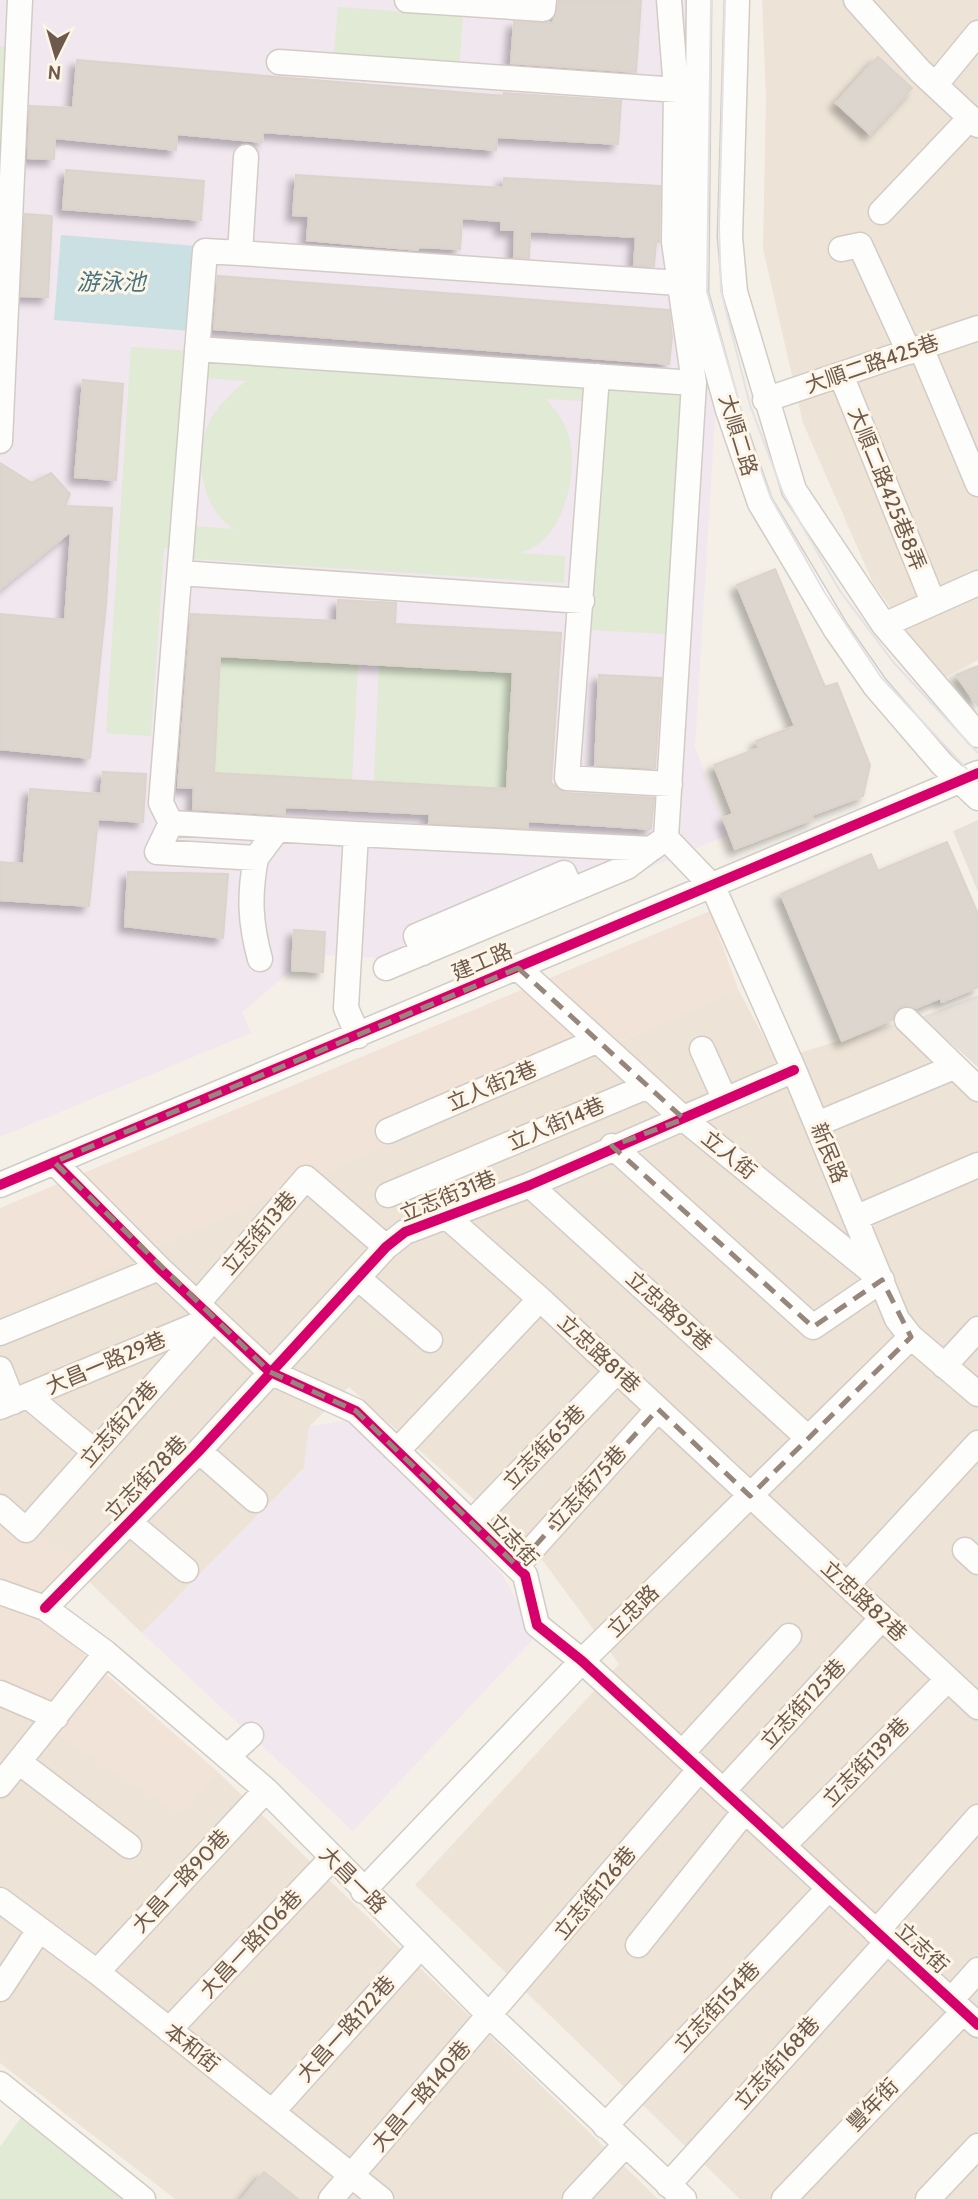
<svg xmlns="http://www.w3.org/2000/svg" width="978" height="2199" font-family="Cabin,'Noto Sans TC',sans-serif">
<defs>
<filter id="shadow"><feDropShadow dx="-6" dy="6" stdDeviation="3.5" flood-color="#0004"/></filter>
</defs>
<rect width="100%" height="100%" fill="#f4f0e8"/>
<path fill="#ede3d6" d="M762,0H978V660L941,679L873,583L803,423L763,249L766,97Z
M738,989L776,1060L901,1022L978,1093V2199H740L415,1885L619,1664L543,1561L349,1387L309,1427L304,1468L142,1633L43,1537L0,1529V1315Z
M0,1707L34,1719L180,1812L218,1772L658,2199H175L0,2063Z"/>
<path fill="#f2e3d9" d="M710,911L738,989L0,1315V1208Z
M0,1529L43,1537L74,1564L26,1615L49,1624L218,1772L180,1813L34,1719L0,1707Z"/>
<path fill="#e6e0d9" d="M978,820V892L953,831Z
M978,995V1067L921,1017Z"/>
<path fill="#f1e7ef" d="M0,0H686L684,221L717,384L695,747L728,835L391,975L379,958L324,955L323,972L292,970L242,1012L251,1033L0,1137Z
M350,1419L501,1573L537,1635L353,1831L142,1633L304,1468L309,1427Z"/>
<path fill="#e0ead4" d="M338,7L463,16L459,69L333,61Z
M0,46L10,48L0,274Z
M131,347L192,351L179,548H164L151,736L106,733Z
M206,353L585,381L584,401L546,399C554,408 562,418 567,430C581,469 564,544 519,553L565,556L564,583L193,559L195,526L234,529C200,508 192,452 212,417C221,402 233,392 246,381L205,378Z
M605,386L682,391L668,634L590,630Z
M220,656L358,663L352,780L214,773Z
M379,665L513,672L507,789L374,781Z
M22,2116L124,2199H0V2147Z"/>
<path fill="#cbe0e2" d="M61,235L197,246L190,331L54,320Z"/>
<path fill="#ddd6ce" stroke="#dcd3cb" stroke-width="2" fill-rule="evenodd" filter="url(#shadow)" d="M559,0H641L636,72L511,63L514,22L553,23Z
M878,57L912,88L870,134L836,103Z
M77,60L504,96V93L621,101L618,144L497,137L496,150L263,132L262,142L177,134L176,150L55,138L54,159L28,158L30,106L73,108Z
M66,170L204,181L201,220L63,209Z
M296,175L503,188L504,178L660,186L659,242L656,241L654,266L634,265L636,237L530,231L529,258L514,257L515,230H501V221L462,218L460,249L418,247V250L307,240L309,216L293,215Z
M25,214L52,216L48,297L21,296Z
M218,276L669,310L672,337L669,364L214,329Z
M83,380L123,384L116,480L75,477Z
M0,463L32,483L51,473L70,494L65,506L112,508L106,604L90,758L0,749V614L65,620L71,531L0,589Z
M775,569L825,687L837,683L870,765L863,796L812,815L813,819L735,849L723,818L733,814L714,765L759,748L756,741L795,726L737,585Z
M338,600L396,603L395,624L561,633L551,783L566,793L654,798L651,829L528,821V828L429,823L430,814L285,807V815L193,809L194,788L178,787L191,614L337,621ZM220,656L513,672L507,789L214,773Z
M978,666V706L956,675Z
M599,675L661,678L655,768L595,765Z
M103,772L146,774L143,822L98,819L89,906L0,900V862L24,864L30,789L101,794Z
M947,842L978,914V987L942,1002L940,998L916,1008L902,1006L896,1010L893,1019L842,1041L781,894L871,854L878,871Z
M128,872L228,874L223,938L125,926Z
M294,930L325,932L323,972L292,970Z
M264,2172L298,2199H242Z"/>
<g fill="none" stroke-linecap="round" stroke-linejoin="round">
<g stroke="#d2ccc5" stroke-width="27">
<path id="minor" d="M407,0L543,9L544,0
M699,0L696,294L728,410L760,503L836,630L875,686L942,764L978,798
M737,0L730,237L735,292L794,490L884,625L978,735
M856,0L920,71L978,125
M279,62L692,91
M936,84L978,33
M246,157L240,253L679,283
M881,212L970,118
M841,249L860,245L909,352
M921,348L978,484
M197,349L694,383
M841,375L933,602
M597,376L567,778L670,784
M765,400L978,328
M0,441L20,0
M180,573L582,601
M884,625L978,583
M171,823L161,803L205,251L240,253
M277,830L256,858L157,852L171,823L356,834
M666,838L713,887L794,1070L897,1319L911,1337L978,1394
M256,858C249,895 250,923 260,959
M423,953L416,936L564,873L571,890
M386,968L627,867L651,849
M518,968L684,1119L882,1280L813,1327L612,1146
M907,1020L978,1089
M358,1036L346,1008L356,834L651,849L666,838L694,383L674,242L676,89L669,0
M702,1049L725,1100
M817,1124L954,1067
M388,1131L596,1041
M54,1162L159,1268L270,1372L356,1411L525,1575L537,1625L582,1661L978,2025
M0,1185L978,773
M530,1185L808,1438
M388,1195L648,1086
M446,1216L540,1299L978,1707
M855,1218L978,1165
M358,1278L430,1340
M197,1304L306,1178L386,1247
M0,1333L159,1268
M944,1366L978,1329
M0,1369L13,1402
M28,1396L95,1452
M0,1407L206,1321
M199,1451L255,1500
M397,1451L540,1299
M0,1507L26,1530L213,1319
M129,1522L186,1570
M471,1523L617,1371
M965,1550L978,1562
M517,1566L658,1409
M847,1585L978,1443
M0,1592L45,1608L106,1653L266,1790L490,2016L684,2199
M45,1608L199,1451L386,1247L405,1232L530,1185L794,1070
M0,1693L56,1717
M682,1753L789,1636
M227,1757L251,1735
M19,1762L129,1846
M0,1785L106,1653
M723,1791L882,1618
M783,1846L948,1679
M363,1891L582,1661L911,1337
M0,1900L97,1972L381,2199
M876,1932L978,1817
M638,1945L745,1811
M97,1972L266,1790
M0,1989L39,1930
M951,2000L978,1970
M169,2030L332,1858
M0,2084L143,2199
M272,2112L420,1947
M605,2126L829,1888
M668,2185L887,1942
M331,2199L700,1769
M575,2199L625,2145
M784,2199L963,2012
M928,2199L978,2146"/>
</g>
<use href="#minor" stroke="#fdfdfc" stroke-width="24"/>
<path stroke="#e3e1e3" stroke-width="2" d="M711,0L707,292L751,443L771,498L825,593L881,677L978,781
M725,0L719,226L721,291L750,405L783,493L840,591L894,663L978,753"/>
<g stroke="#fdf6e8" stroke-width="15">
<path id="cycleway" d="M54,1162L159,1268L270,1372L356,1411L525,1575L537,1625L582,1661L978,2025
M0,1185L978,773
M45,1608L199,1451L386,1247L405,1232L530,1185L794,1070"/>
</g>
<use href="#cycleway" stroke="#d6006c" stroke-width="10"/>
</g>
<path fill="none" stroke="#96867b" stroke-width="5" stroke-dasharray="14 9" stroke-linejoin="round" d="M518,968L684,1119L612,1146L813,1327L882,1280L911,1337L750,1496L658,1409L517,1566L356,1411L270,1372L54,1162Z"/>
<g text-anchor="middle" stroke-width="6" stroke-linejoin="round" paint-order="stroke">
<g font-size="21" fill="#6e5a4c" stroke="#fdf6e8">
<text transform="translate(872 364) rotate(-19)" y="7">大順二路425巷</text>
<text transform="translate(738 435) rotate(73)" y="7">大順二路</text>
<text transform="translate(887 489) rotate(68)" y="7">大順二路425巷8弄</text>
<text transform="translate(482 962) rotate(-23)" y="7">建工路</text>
<text transform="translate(492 1086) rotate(-23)" y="7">立人街2巷</text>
<text transform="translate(556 1124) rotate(-23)" y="7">立人街14巷</text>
<text transform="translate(829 1153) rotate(68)" y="7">新民路</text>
<text transform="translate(729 1155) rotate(39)" y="7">立人街</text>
<text transform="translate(448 1196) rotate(-22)" y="7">立志街31巷</text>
<text transform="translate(259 1233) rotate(-49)" y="7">立志街13巷</text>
<text transform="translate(669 1311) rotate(42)" y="7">立忠路95巷</text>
<text transform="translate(599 1354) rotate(43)" y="7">立忠路81巷</text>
<text transform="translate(106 1363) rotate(-23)" y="7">大昌一路29巷</text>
<text transform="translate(119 1424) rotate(-49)" y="7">立志街22巷</text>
<text transform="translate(544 1447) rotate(-46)" y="7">立志街65巷</text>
<text transform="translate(146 1478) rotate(-46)" y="7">立志街28巷</text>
<text transform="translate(587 1488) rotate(-48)" y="7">立志街75巷</text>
<text transform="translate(513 1540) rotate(47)" y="7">立志街</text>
<text transform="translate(864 1601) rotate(43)" y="7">立忠路82巷</text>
<text transform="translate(633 1611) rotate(-45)" y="7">立忠路</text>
<text transform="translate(803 1704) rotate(-47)" y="7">立志街125巷</text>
<text transform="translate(866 1762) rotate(-46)" y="7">立志街139巷</text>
<text transform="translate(353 1880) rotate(45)" y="7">大昌一路</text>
<text transform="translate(181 1881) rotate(-47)" y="7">大昌一路90巷</text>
<text transform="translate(595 1893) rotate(-50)" y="7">立志街126巷</text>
<text transform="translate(251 1944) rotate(-47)" y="7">大昌一路106巷</text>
<text transform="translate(922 1948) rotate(43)" y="7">立志街</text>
<text transform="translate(717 2007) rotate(-47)" y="7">立志街154巷</text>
<text transform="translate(346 2029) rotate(-48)" y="7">大昌一路122巷</text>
<text transform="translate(192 2048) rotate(39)" y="7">本和街</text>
<text transform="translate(777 2063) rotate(-48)" y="7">立志街168巷</text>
<text transform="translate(421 2096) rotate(-49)" y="7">大昌一路140巷</text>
<text transform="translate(873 2105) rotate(-46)" y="7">豐年街</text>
</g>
<g font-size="23" font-style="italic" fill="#487480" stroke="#fdf6e8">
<text x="111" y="290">游泳池</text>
</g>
</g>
<g transform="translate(56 56) rotate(185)" stroke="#fdf6e8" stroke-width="5" paint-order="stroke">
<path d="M0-5L12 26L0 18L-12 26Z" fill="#6e5a4c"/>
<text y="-10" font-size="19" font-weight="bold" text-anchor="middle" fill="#6e5a4c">N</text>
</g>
</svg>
